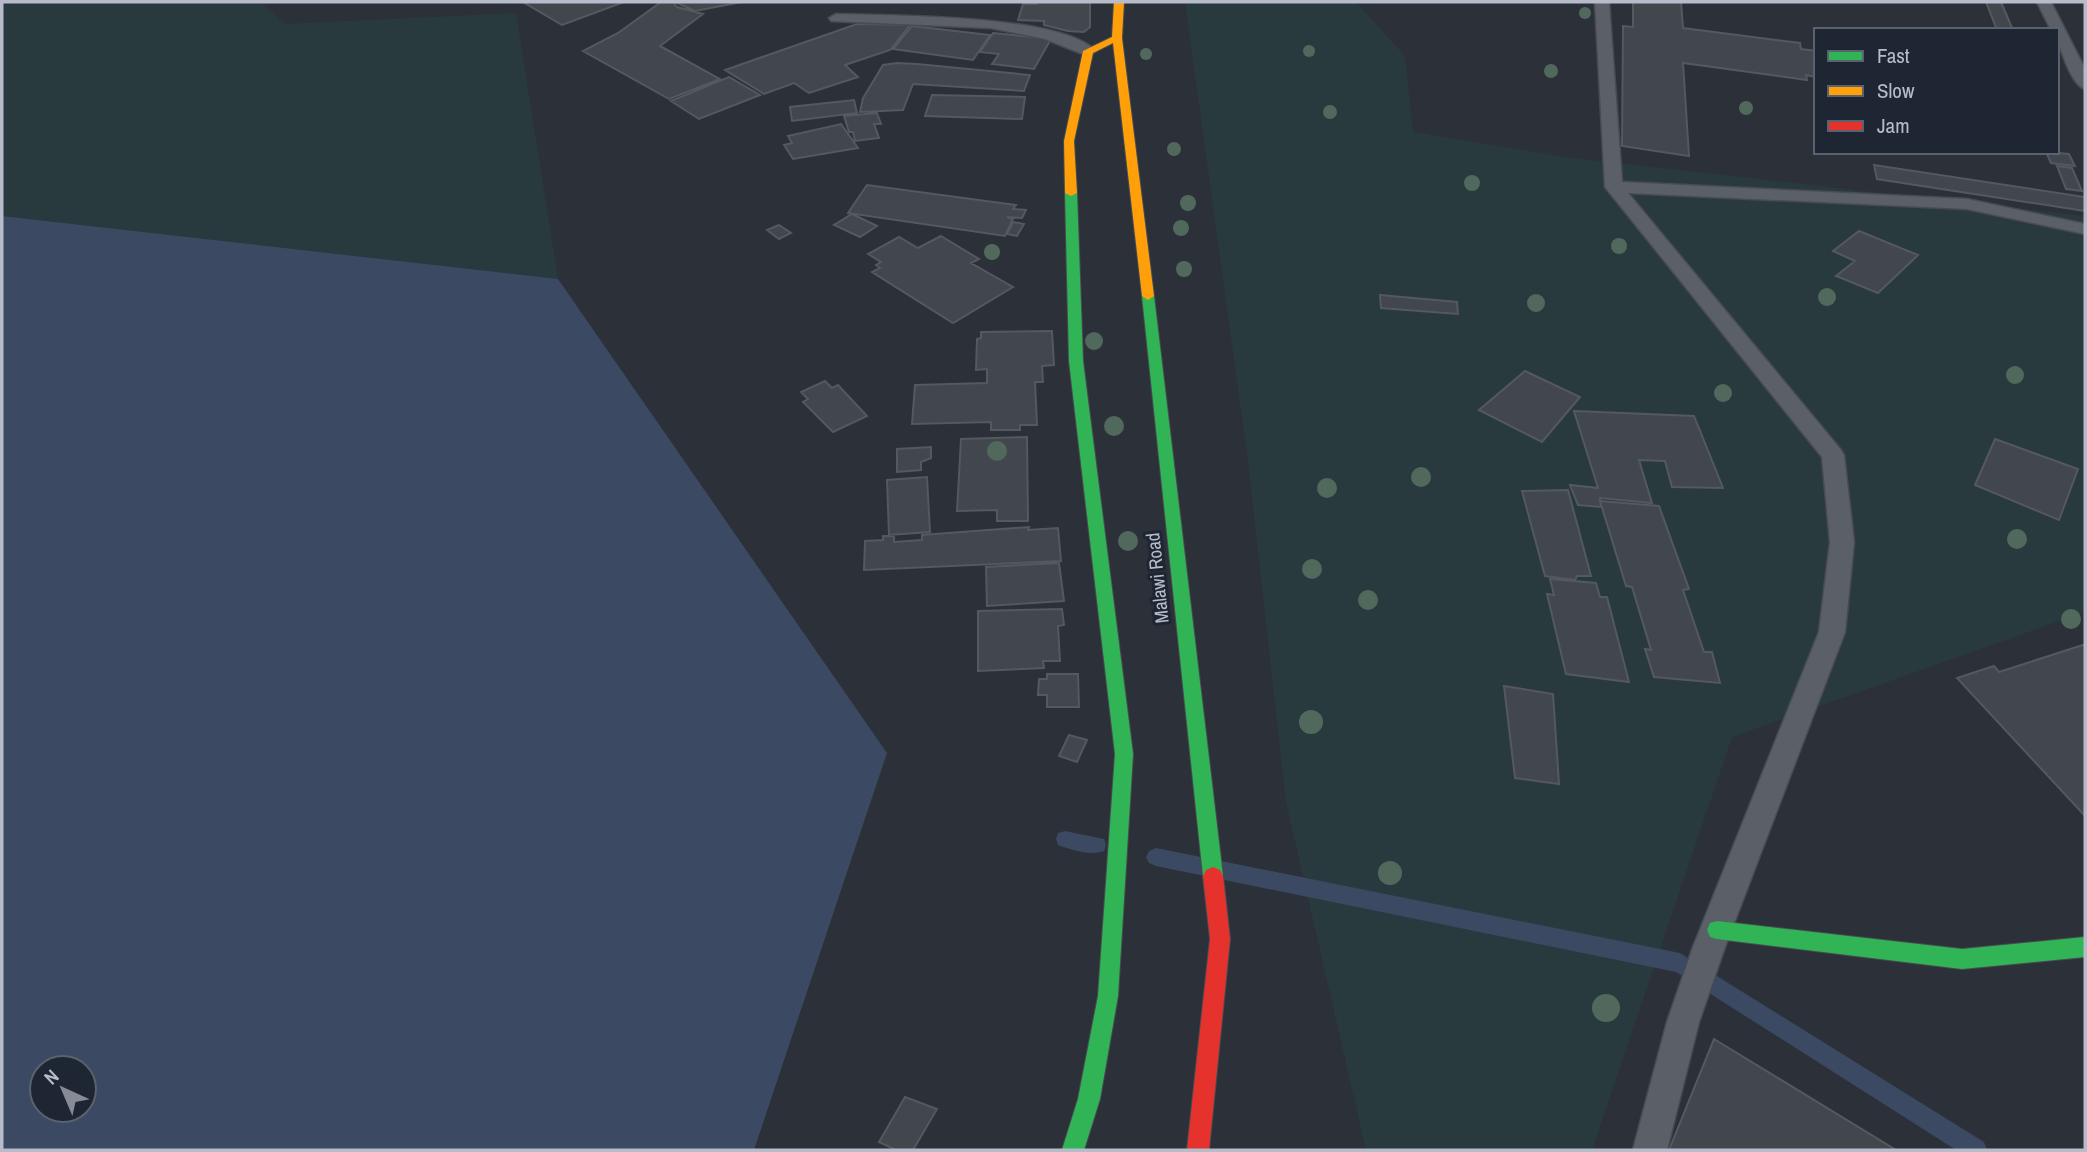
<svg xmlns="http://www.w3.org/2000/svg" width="2087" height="1152" font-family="'Archivo Narrow',sans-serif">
<rect width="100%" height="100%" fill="#2c3038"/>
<path fill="#293a3e" d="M2,2H261L285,24L516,13L558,279L2,216Z
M1185,2H1356L1405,56L1413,132L1572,158L2085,216V612L1732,737L1592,1150H1366L1286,802L1248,461Z"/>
<path fill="#3b4962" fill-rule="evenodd" d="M2,216L558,279L887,753L754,1150H2ZM42,1068H84V1110H42Z"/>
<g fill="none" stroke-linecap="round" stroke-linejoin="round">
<path fill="#3b4962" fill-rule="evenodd" d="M1065,831L1104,839L1106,845L1104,851C1091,856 1071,850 1058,845L1056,839L1058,833Z
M1156,848L1680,953L1984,1142L1987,1150H1956L1676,972L1156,866L1149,863L1146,857L1149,851Z"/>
</g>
<path fill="#42464d" stroke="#54585f" stroke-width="2" d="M523,2H624L562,25Z
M661,2H673L677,7L703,14L660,46L720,79L669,99L583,51L618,33Z
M675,2H742L695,11Z
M1037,2H1090V27L1084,32L1068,31L1044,25V21L1018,20L1023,4H1037Z
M1633,2H1681L1683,28L1800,43L1801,49L1816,51V77L1806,75L1807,80L1683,63L1689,156L1622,146L1623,26L1633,27Z
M1986,2H2001L2013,30H1997Z
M857,24L910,25L890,50L845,65L858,77L809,93L794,83L764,94L725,70Z
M912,26L990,35L973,60L893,49Z
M993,33L1051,39L1034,69L992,64L999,54L980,52Z
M897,63L917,64L1030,75L1024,91L913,84L903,110L860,112L863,98L883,65Z
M729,77L760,95L699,119L671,101Z
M932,95L1025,97L1022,119L925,116Z
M854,100L857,113L792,121L790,107Z
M877,113L881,124H874L879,138L855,141L853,132H849L844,116Z
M841,124L858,148L793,159L784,145L792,143L788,136Z
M2046,152L2069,154L2075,166L2051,163Z
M1874,165L2085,197V211L1877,179Z
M2057,166L2072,168L2082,191L2066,189Z
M867,185L1016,205L1013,209L1026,210L1022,218L1007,217L1013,219L1005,236L848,213Z
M852,214L877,226L860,237L834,225Z
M1013,222L1024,224L1017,236L1007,234Z
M779,225L791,233L779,239L767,230Z
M1859,231L1918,255L1878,293L1836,276L1855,261L1833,251Z
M941,236L979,259L971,263L1013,287L953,323L872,272L880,268L876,265L881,262L868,254L899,237L918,248Z
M1380,295L1457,302L1458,314L1381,308Z
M1052,331L1054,365L1042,366L1043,382H1035L1037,425H1020V430H991V422L912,424L915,385L987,383V369L976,370L977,339L981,338V332Z
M1525,371L1580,397L1542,442L1479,410Z
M825,381L832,388L838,385L867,416L833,432L803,402L808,399L801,392Z
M1574,411L1694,416L1723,488L1672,487L1665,461L1639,460L1652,503L1600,498L1601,507L1578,505L1570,485L1598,488Z
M1027,437L1028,521H997V510L957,511L961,439Z
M1995,439L2078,469L2059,520L1975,485Z
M931,447V458L921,462V470L897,472V449Z
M927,477L930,532L889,535L887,480Z
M1568,490L1591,576H1577L1575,580L1545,576L1522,491Z
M1600,501L1659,506L1689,589L1683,590L1704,652H1712L1720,683L1654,677L1645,649L1651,650L1632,587L1626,586Z
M1029,527L1028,530L1058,528L1061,561L864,570L865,541L883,540V536H894V542L922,540V535Z
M1059,563L1064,601L987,606L986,567Z
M1550,579L1596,583L1600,597H1607L1629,682L1566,674L1547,594L1554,595Z
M1062,609L1064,625L1058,626L1060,661H1043L1044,668L978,671V611Z
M2083,645L2085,647V816L1957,678L1994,666L1999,672Z
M1047,674H1078L1079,707H1047V695H1038L1039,679H1047Z
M1504,686L1553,694L1559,784L1515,778Z
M1069,735L1087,740L1077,762L1059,756Z
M1714,1039L1896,1150H1669Z
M905,1097L937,1109L913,1150H896L879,1142Z"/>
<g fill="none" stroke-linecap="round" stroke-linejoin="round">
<g stroke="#484b51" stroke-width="3">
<path id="lane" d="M1595,2H1609L1622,182L1967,199L2085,224V234L1967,209L1628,193L1841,450L1844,455L1854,542L1845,632L1725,947L1699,1022L1667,1150H1633L1667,1022L1693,947L1819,632L1830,542L1822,457L1605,187Z
M2037,2H2051L2085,69V89C2071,85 2057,43 2057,30H2051Z
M836,14C890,16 1060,14 1096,51L1088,56L1045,39L991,28L831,21L829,18Z"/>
</g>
<g stroke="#484b51" stroke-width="2">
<path id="fast" d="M1071,190L1077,193L1083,361L1133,754L1118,996L1100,1099L1084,1150H1062L1078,1099L1098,996L1115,754L1069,361L1065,193Z
M1148,292L1154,296L1223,876L1220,882L1213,885L1206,882L1203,876L1142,296Z
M1717,921L1962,949L2085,937V957L1962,969L1717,939L1710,937L1707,930L1710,923Z"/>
</g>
<g stroke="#484b51" stroke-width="2">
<path id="slow" d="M1114,2H1124L1122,38L1154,296L1148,300L1142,296L1113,43L1093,53L1074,141L1077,193L1071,196L1065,193L1064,141L1083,51L1112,37Z"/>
</g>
<g stroke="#484b51" stroke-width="2">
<path id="jam" d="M1213,867L1220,870L1223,876L1230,939L1209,1150H1187L1210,939L1203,876L1206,870Z"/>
</g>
<use href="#lane" fill="#5b5f67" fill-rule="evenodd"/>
<use href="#fast" fill="#30b455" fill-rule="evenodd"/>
<use href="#slow" fill="#ff9f0a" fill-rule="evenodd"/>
<use href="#jam" fill="#e5322d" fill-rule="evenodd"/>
</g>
<g fill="#51695c">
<circle cx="1585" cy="13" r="6"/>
<circle cx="1309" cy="51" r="6"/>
<circle cx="1146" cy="54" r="6"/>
<circle cx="1551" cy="71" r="7"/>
<circle cx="1746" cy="108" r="7"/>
<circle cx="1330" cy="112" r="7"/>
<circle cx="1174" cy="149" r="7"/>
<circle cx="1472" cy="183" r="8"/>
<circle cx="1188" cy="203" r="8"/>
<circle cx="1181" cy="228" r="8"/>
<circle cx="1619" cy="246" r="8"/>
<circle cx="992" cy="252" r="8"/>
<circle cx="1184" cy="269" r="8"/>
<circle cx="1827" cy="297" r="9"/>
<circle cx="1536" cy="303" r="9"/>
<circle cx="1094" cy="341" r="9"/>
<circle cx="2015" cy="375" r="9"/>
<circle cx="1723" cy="393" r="9"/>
<circle cx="1114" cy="426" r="10"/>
<circle cx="997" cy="451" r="10"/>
<circle cx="1421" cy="477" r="10"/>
<circle cx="1327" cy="488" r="10"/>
<circle cx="2017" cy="539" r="10"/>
<circle cx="1128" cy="541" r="10"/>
<circle cx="1312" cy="569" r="10"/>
<circle cx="1368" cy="600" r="10"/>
<circle cx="2071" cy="619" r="10"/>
<circle cx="1311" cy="722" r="12"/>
<circle cx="1390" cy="873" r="12"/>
<circle cx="1606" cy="1008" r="14"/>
</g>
<g text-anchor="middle" stroke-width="6" stroke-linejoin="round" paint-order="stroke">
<g font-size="19" fill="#b6bcc9" stroke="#1f2633">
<text transform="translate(1157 578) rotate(-96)" y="7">Malawi Road</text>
</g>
</g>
<rect width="2087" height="1152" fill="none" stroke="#b6bcc9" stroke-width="7"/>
<rect x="1814" y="28" width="245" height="126" fill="#1f2633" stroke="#5b626f" stroke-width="2"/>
<rect x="1828" y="51" width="35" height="10" fill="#30b455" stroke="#5b626f" stroke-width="2"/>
<text x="1877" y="63" font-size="21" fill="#b6bcc9">Fast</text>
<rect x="1828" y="86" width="35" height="10" fill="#ff9f0a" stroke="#5b626f" stroke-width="2"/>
<text x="1877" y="98" font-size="21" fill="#b6bcc9">Slow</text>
<rect x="1828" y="121" width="35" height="10" fill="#e5322d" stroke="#5b626f" stroke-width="2"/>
<text x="1877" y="133" font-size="21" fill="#b6bcc9">Jam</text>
<g transform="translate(63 1089) rotate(316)"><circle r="33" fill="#1f2633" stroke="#5b626f" stroke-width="2"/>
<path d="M0-5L12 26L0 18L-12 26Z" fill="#868b96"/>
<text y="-10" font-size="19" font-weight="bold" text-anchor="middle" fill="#b6bcc9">N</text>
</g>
</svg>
